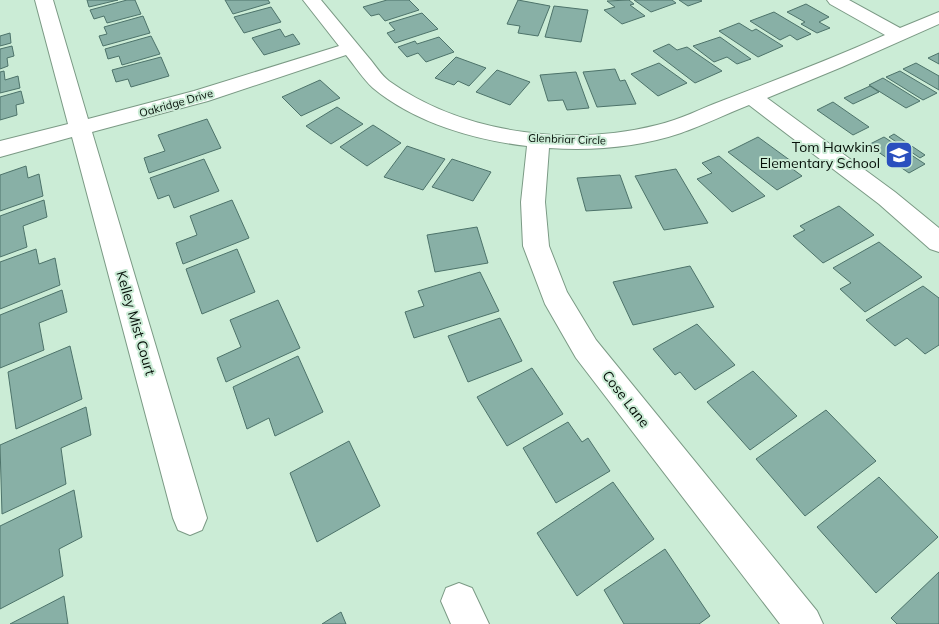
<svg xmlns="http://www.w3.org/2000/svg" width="939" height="624" font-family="Mulish,sans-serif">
<rect width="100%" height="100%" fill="#cbecd6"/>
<path fill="#88b0a6" stroke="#4d736a" d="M87,0H118L89,7Z
M127,0H135L141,14L107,23L104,16L94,19L90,10Z
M225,0H268L270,3L233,14Z
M387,0H409L419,10L385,21L379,14L371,16L363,7Z
M518,0L550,6L538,36L518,33L520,26L507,24Z
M629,0L634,4L630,5L645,16L622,24L604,10L615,7L607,1Z
M634,0H672L676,3L651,12Z
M679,0H700L702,1L688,6Z
M806,4L829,17L819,22L830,28L817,33L801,24L805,22L787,12Z
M554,6L588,10L581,42L545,37Z
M271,7L281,22L244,33L234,17Z
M774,12L811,34L797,40L790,35L780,40L750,21Z
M422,13L438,29L395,43L387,33L395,30L389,23Z
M143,16L150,33L103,46L99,36L107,34L104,27Z
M739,23L752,31L756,29L783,46L758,57L719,31Z
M280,29L285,37L293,34L300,44L264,55L252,38Z
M10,33L11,43L0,46V36Z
M151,36L160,54L122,65L119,56L108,59L105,49Z
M439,37L454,52L426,62L418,53L407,57L398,47L415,41L417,44Z
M720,37L751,59L737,64L727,57L714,62L693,46Z
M669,44L677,50L687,47L722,71L695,83L653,51Z
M12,46L14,56L7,58L8,66L0,69V49Z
M939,53V64L928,58Z
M161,57L169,76L131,87L128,79L116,82L112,70Z
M456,57L486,68L469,86L458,81L454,85L435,78Z
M659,63L687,83L658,96L631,74Z
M916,63L939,76V90L903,69Z
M615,69L620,81L625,80L636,104L597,107L583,72Z
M497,70L530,82L510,105L476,92Z
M4,71L5,80L18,76L20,88L0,93V72Z
M900,71L937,93L923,100L886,77Z
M576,72L589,108L567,110L563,100L548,101L540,75Z
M883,78L920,101L906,108L869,85Z
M320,80L340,98L301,116L282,97Z
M870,86L879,92L853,104L844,98Z
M21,91L24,103L16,105L17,115L0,120V97Z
M833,102L869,127L853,135L817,110Z
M337,107L363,124L331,144L306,126Z
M207,119L221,148L149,173L144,158L165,151L158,135Z
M373,125L401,143L367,166L340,147Z
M894,134L925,155L920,158L889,137Z
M758,137L791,161L786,164L802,176L777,190L728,152Z
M884,137L925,164L909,173L868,145Z
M407,146L445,159L423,190L384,177Z
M719,156L765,196L732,212L697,179L712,173L702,163Z
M204,159L219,191L174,208L169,195L158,199L150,178Z
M452,159L491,172L473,201L432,187Z
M26,166L28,178L39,174L43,196L0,211V175Z
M676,169L708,223L664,230L635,176Z
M620,175L632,208L586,211L577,178Z
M44,200L47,217L23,226L27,247L0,257V216Z
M232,200L249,238L183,264L176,243L197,235L190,216Z
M839,206L874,235L823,263L793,236L805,230L800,226Z
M477,227L488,263L435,272L427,235Z
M879,242L922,277L865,312L840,289L851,283L833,268Z
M36,249L39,264L55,258L60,285L0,309V262Z
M237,249L255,292L202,314L186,269Z
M690,266L714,307L633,325L613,282Z
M480,272L499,311L414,338L405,312L424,306L418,291Z
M923,286L939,298V345L925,354L907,338L895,346L866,320Z
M62,290L67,312L39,323L44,350L0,368V315Z
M278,300L300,348L226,382L217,358L241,347L230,320Z
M500,318L522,361L468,382L448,336Z
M697,324L735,365L695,390L680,372L675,375L653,349Z
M70,346L82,399L16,429L8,372Z
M298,356L323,412L275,436L269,418L247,429L233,387Z
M532,368L563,414L507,446L477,397Z
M753,371L797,416L750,450L707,402Z
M86,407L91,435L61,448L66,484L2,514L0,445Z
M826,410L876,461L805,516L756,459Z
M568,422L582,442L588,438L610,471L556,503L523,448Z
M349,441L380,506L317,542L290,473Z
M879,477L938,537L876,593L817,527Z
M613,482L654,539L577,596L537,533Z
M74,490L82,537L59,549L63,576L0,609V526Z
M665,549L710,616L699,624H624L604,590Z
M939,572V624H897L891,618Z
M64,596L68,624H10Z
M341,612L346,624H322Z"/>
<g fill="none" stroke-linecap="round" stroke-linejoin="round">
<g stroke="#7b9a85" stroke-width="2">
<path id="minor" d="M35,0H53L88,119L194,91L339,46L303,0H321C337,19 353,39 369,58C376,66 381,75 389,81C463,134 570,147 657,125C680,120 702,108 724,100C778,79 832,59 885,35L830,4L827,0H849L900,28L939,12V24L842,67L767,98L895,192L939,228V252L930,249L879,204L749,105C726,114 704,125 681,133C639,147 594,151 549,148L545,202L549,246L567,292L596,340L817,611L823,624H780L576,358L545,304L523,246L521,202L527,146C475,140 415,123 373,88C363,79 355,66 346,55L208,101L92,132L207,518L202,530L190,535L178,530L173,518L72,137L0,157V141L68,124Z
M459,583L472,588L489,624H451L441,601L446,588Z"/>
</g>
<use href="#minor" fill="#fff" fill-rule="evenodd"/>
</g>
<defs>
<g id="school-square" transform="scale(1.4375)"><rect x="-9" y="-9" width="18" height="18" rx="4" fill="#2a4fbe" stroke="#cbecd6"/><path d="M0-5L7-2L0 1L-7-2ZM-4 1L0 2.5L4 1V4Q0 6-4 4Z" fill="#fff"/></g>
</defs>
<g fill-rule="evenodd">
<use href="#school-square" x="899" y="155"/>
</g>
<g text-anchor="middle" stroke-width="4" stroke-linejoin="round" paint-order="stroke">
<g font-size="11" fill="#050f08" stroke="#cbecd6">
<text transform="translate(176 103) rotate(-16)" y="4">Oakridge Drive</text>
<text transform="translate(567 139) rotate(2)" y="4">Glenbriar Circle</text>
</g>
<g font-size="14" fill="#050f08" stroke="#cbecd6" text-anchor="end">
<text x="880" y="152">Tom Hawkins<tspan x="880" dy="16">Elementary School</tspan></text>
</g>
<g font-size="14" fill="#050f08" stroke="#cbecd6">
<text transform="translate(136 323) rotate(74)" y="5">Kelley Mist Court</text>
<text transform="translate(626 399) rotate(52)" y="5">Cose Lane</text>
</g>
</g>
</svg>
